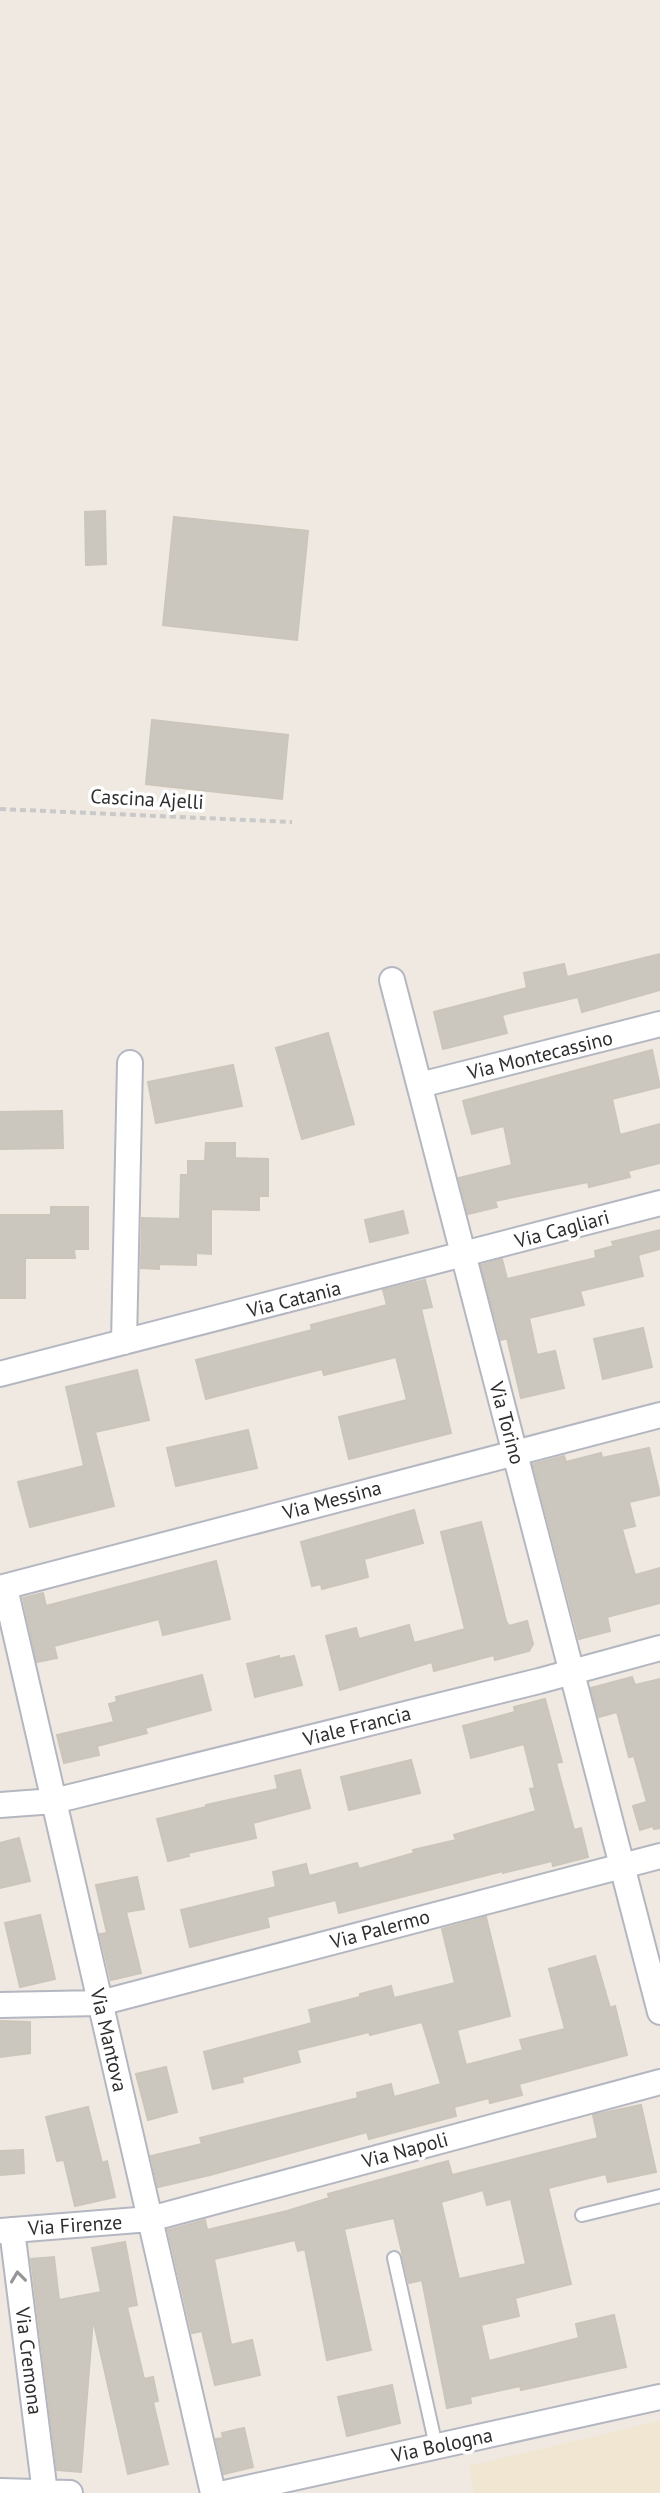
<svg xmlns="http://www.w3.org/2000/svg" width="660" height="2493" font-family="'PT Sans',sans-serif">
<rect width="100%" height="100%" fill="#efe9e1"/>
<path fill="#f0e6d1" d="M660,2421V2493H474L469,2466Z"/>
<path fill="#cbc7bf" stroke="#cbc5ba" stroke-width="2" fill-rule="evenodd" d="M105,511L106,564L86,565L85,512Z
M174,517L308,531L297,640L163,625Z
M152,720L288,735L282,799L146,784Z
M660,954V990L582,1012L578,997L502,1015L507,1033L443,1049L434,1012L527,988L524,973L564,964L567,977Z
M328,1033L354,1124L302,1139L276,1048Z
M652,1050L660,1087L612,1099L620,1135L660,1124V1163L628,1171L630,1177L589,1187L588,1182L495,1201L497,1207L468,1214L459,1178L512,1165L504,1126L472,1134L463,1101Z
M233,1065L242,1106L156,1123L148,1082Z
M62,1111L63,1148L0,1149V1112Z
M206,1143H235V1158L268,1159V1196H259V1210L211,1209V1254L196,1253V1265L159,1264V1269L141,1268L142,1218L180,1219L181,1175H188V1161H205Z
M51,1207H88V1249H74L75,1258H25V1298H0V1215H51Z
M403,1211L408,1233L370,1242L365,1220Z
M660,1230V1249L638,1255L643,1276L580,1291L584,1305L529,1318L537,1355L555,1351L564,1388L521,1398L507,1338L501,1340L481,1265L502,1259L507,1279L596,1258L595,1251L614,1246L612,1242Z
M425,1280L432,1307L421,1309L451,1433L349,1459L339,1417L407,1400L396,1357L324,1375L322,1369L206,1399L196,1360L312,1330L311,1325L387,1305L383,1290Z
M643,1328L652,1367L603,1379L594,1339Z
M137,1370L149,1420L95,1432L114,1506L30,1527L18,1482L84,1466L66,1387Z
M248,1430L257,1468L176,1486L167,1448Z
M649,1448L660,1495L629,1502L635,1526L622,1529L635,1575L660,1568V1603L607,1617L610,1631L579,1639L533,1464L564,1456L566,1462L601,1453L602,1458Z
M414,1510L423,1543L364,1559L368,1577L322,1589L321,1584L312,1586L301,1542Z
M481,1522L506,1621L509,1626L527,1621L533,1644L529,1651L495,1660L494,1655L434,1671L432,1662L340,1690L326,1636L356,1628L359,1639L409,1625L414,1643L465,1629L441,1532Z
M216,1561L230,1619L163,1635L159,1619L54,1646L57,1658L37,1662L23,1598L43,1593L46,1606Z
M279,1656V1659L294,1656L302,1685L255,1697L247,1664Z
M202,1675L211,1710L145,1728L147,1733L97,1746L99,1755L64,1763L57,1735L114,1722L109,1704L117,1702L116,1697Z
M632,1677L635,1685L660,1679V1828L654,1829L653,1826L640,1830L633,1806L647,1802L634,1756L629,1757L617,1712L599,1717L591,1688Z
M545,1699L562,1762L556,1763L574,1830L581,1828L588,1857L553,1866L552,1861L503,1873V1871L339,1913L336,1900L267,1917L269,1927L190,1947L181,1910L276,1887L273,1872L306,1864L309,1876L357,1863L359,1869L414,1853L413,1850L456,1840L454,1835L536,1811L530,1789L535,1788L524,1744L471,1758L463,1726L515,1712L514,1707Z
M411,1760L420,1793L349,1810L341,1777Z
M300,1770L310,1808L253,1823L256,1838L188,1853L189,1856L168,1861L157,1819L206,1807V1805L278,1789L275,1776Z
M19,1838L30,1881L0,1888V1843Z
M137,1877L144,1909L126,1912L141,1973L111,1980L100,1934L107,1933L96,1885Z
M40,1915L55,1979L20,1987L5,1923Z
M486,1917L510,2016L457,2030L466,2065L523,2050L520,2040L565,2029L549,1969L595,1956L610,2008L615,2006L627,2055L519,2084L522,2095L490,2103L489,2098L454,2107L456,2116L369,2139L367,2132L210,2175L158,2187L151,2156L202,2144L200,2138L358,2098L357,2093L391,2084L394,2097L441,2084L422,2022L370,2035L369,2032L297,2050L300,2062L242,2077L243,2082L213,2089L204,2052L312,2023L309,2010L360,1997V1994L391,1986L394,1998L455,1983L442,1929Z
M0,2021L30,2022V2053L0,2057Z
M166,2067L177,2112L148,2120L136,2074Z
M641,2105L656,2172L608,2182L606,2174L548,2188L571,2284L515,2298L519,2316L481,2325L489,2361L579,2338L576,2324L614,2315L626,2367L521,2390L520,2386L470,2397L471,2403L447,2408L422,2280L409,2283L394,2218L344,2229L371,2350L327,2360L305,2249L298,2251L295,2240L214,2259L231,2345L252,2340L260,2375L215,2385L202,2331L192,2333L168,2230L205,2220L207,2230L287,2211L329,2198L328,2194L448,2161L452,2175L598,2138L593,2115ZM483,2190L487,2205L511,2199L526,2264L459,2279L441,2202Z
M88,2107L102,2163L107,2161L115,2197L75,2206L64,2160L57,2161L46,2117Z
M23,2150L24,2173L0,2175V2151Z
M125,2242L137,2305L127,2307L144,2379L153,2377L158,2401L153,2402L168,2464L128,2474L93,2319L81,2472L57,2470L31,2259L54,2257L59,2300L101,2292L92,2248Z
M392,2385L400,2423L347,2436L338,2397Z
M244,2428L253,2467L224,2474L216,2439L223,2438L222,2433Z"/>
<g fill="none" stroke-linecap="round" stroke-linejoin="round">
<g stroke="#b4b7c1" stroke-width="16">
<path id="service" d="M582,2215L660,2196
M394,2258L436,2446"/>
</g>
<g stroke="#b4b7c1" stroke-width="28">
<path id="minor" d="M392,980L660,2012
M420,1085L660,1024
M124,1342L130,1063
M0,1374L660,1203
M0,1588L660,1415
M5,1588L213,2493
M0,1805L54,1801L539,1681L660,1648
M0,2005L100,2003L660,1856
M12,2230L45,2493
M0,2231L150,2219L660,2082
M0,2491L70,2493
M225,2493L660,2397"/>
</g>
<path stroke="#c9c9c9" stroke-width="4" stroke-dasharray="6 4" stroke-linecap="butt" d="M0,809L292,822"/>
<use href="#service" stroke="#fff" stroke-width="12"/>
<use href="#minor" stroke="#fff" stroke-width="24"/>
</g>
<defs><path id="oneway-chevron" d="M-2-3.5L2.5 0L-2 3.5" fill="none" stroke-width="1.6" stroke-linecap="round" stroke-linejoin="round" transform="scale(2)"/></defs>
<use stroke="#969696" href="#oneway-chevron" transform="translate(18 2277) rotate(-97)"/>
<g text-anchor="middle" stroke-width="7" stroke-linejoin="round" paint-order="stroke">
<g font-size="20" fill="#2e2e2e" stroke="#fff">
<text transform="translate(147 799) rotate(3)" y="7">Cascina Ajelli</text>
<text transform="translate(540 1055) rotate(-14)" y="7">Via Montecassino</text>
<text transform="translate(562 1229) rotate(-15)" y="7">Via Cagliari</text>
<text transform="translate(294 1299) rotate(-14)" y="7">Via Catania</text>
<text transform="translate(507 1423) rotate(75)" y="7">Via Torino</text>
<text transform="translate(332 1500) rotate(-15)" y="7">Via Messina</text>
<text transform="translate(357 1726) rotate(-14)" y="7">Viale Francia</text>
<text transform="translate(380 1929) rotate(-15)" y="7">Via Palermo</text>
<text transform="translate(109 2040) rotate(77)" y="7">Via Mantova</text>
<text transform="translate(405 2150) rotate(-15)" y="7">Via Napoli</text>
<text transform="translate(75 2225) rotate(-4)" y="7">Via Firenze</text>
<text transform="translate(29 2361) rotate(83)" y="7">Via Cremona</text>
<text transform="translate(442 2445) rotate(-12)" y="7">Via Bologna</text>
</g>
</g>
</svg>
